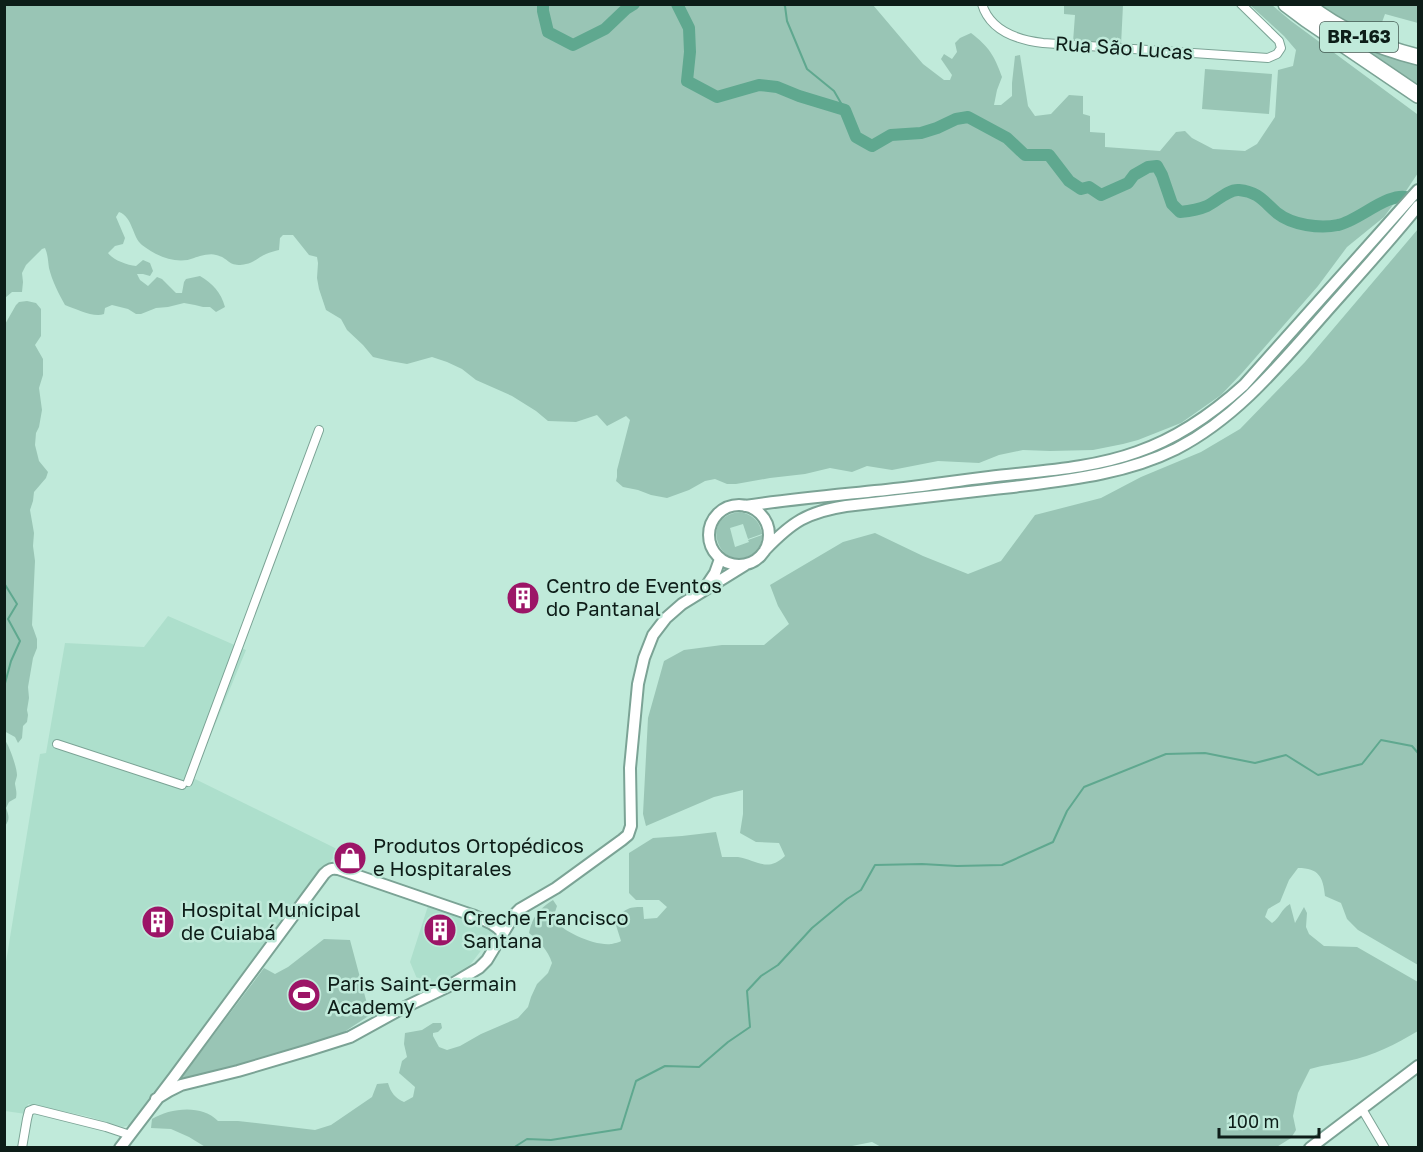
<svg xmlns="http://www.w3.org/2000/svg" width="1423" height="1152" font-family="'Golos Text',sans-serif">
<rect width="100%" height="100%" fill="#c0eada"/>
<path fill="#addfcc" d="M168,616L246,650L193,778L339,850L136,1123L123,1127L86,1116L28,1104L26,1114L5,1111V968L40,754L46,753L65,643L144,647Z
M428,906L493,929V935L470,965L423,993L410,962Z"/>
<path fill="#99c5b5" d="M5,4L873,5L923,64L944,80H950L952,75L941,59L944,54L952,59L957,52L955,43L960,38L971,33C989,47 994,55 1002,77L997,90L994,105H1001L1012,96V83L1015,56L1020,55L1028,106L1035,116L1051,114L1069,95L1083,96V114L1090,116V132L1105,133V147L1160,151L1176,132L1185,131L1192,138L1213,149L1245,151L1257,144L1275,117L1278,70L1293,66L1296,50L1284,36L1250,5H1272L1291,21L1417,114L1418,173L1406,191L1395,202L1384,217L1347,247L1318,286L1242,373L1221,395L1181,423L1138,440L1123,444L1093,450L1050,451L1023,450L999,455L979,463L938,461L892,470L867,466L852,472L830,468L805,474L770,478L736,484H727L715,479L705,481L689,490L667,498L651,495L638,490L623,487L616,481L617,477V470L630,420L626,416L607,426L597,415L576,422L548,421L536,411L512,396L476,380L462,369L447,362L432,357L407,364L390,361L373,357L363,345L347,330L341,319L326,310L319,289L317,278L318,263L317,257L309,255L293,235H283L280,238L279,250C275,251 270,252 266,254C259,257 253,263 246,264C228,268 230,258 216,255C210,253 200,256 194,258C177,265 156,256 142,245C132,237 133,217 119,212L116,217L125,238L123,244L115,246L108,253C113,260 127,265 136,266L143,260L150,263L153,271L150,276L143,274H137L140,280L148,286L157,277L162,279L176,293H182L184,282L186,279L200,276C212,283 221,292 225,307L216,312L210,307H203L195,305L184,303L168,307L156,308L141,314H136L128,309L112,305L105,308L104,314C94,318 76,309 65,305C59,294 52,281 49,268C48,261 48,255 45,248L42,249L26,265L22,273L23,282L22,292H12L5,298Z
M1064,5H1123L1121,45L1073,42L1075,15L1064,14Z
M1313,5H1418V23L1385,14L1376,39Z
M1348,40L1381,54L1418,64V87Z
M1205,69L1272,74L1269,114L1202,109Z
M1418,229V965L1358,930L1347,919L1341,903L1325,896C1323,877 1319,868 1298,868L1289,880L1280,902L1268,909L1265,917L1272,923C1281,917 1280,910 1290,904L1295,923L1304,907L1307,913L1306,927L1309,934L1324,946L1357,947L1418,982V1031C1396,1044 1373,1056 1348,1061C1335,1064 1323,1065 1310,1069L1298,1093L1293,1116L1296,1130L1291,1138L1275,1148H883L872,1142L842,1148H207L189,1137L171,1129L151,1128L152,1119C170,1108 202,1104 218,1121H238L315,1130L331,1125L372,1097L377,1084L388,1083C391,1093 395,1098 404,1102L413,1097L415,1087L399,1073L402,1061L407,1057L404,1044L405,1033L422,1030L433,1023H441L442,1028L438,1032L433,1033V1036L439,1047L447,1050L460,1046L481,1034L518,1018L528,1007L531,997L537,984L548,973L552,963C548,950 539,941 529,933C533,916 538,910 553,900L557,906L553,918C562,932 595,946 611,944C612,944 620,942 621,941L615,922C624,909 627,907 643,907L644,919L657,918L667,907L659,900H636L629,893V853L653,838L682,836L716,832L722,857C727,857 733,857 738,857C757,860 767,873 785,856L779,843L756,842L740,833L743,814V790L714,797L646,826L643,814L648,718L664,661L684,650L722,645H764L789,624L778,606L770,585L843,542L875,533L923,556L968,574L1001,561L1035,515L1101,498L1141,477L1201,452L1240,429L1305,362Z
M27,301L36,303L41,309V336L35,345L43,359V375L39,388L42,410L39,427L36,433L35,445L39,461L48,472L46,478L34,492L33,501L30,510L34,533L33,546L35,561L32,625L37,639V648L33,658L28,687L29,698L27,710L28,715L27,722L23,726L22,738L18,743L15,737L4,731V326L16,305L19,302Z
M740,512C752,514 760,521 762,534L748,539L743,524L730,528L735,547L749,542L748,540L762,535C762,544 759,551 751,555C720,574 697,516 740,512Z
M4,739C9,744 17,768 17,775C17,777 15,782 15,784C16,790 17,792 16,798L9,802L6,808C9,816 10,819 5,826Z
M324,939L350,940L370,1015L338,1036L190,1079L182,1080V1077L264,968L275,974L288,967Z"/>
<g fill="none" stroke-linecap="round" stroke-linejoin="round">
<path stroke="#5fa88f" stroke-width="2" d="M782,4L785,6L787,21L807,69L834,91L845,110
M4,583L17,604L8,619L20,641L11,661L4,687
M513,1148L527,1139L551,1140L621,1129L636,1081L665,1066L699,1067L728,1042L750,1027L747,991L761,976L778,965L812,928L847,899L861,890L875,865L922,864L957,866L1002,865L1053,842L1067,811L1084,787L1166,754L1205,753L1255,763L1286,755L1318,775L1362,764L1381,740L1412,746L1418,753"/>
<path stroke="#5fa88f" stroke-width="12" d="M543,4V11L548,32L573,45L605,29L626,9L634,4
M677,4L689,28L690,52L687,81L717,97L759,85L777,87L799,96L845,110L856,137L872,146L891,135L921,133L937,128L956,119L968,117L1007,138L1025,155H1049L1069,181L1081,189L1089,187L1101,195L1128,183L1134,175L1148,167L1157,166L1162,175L1172,204L1180,212C1190,211 1198,210 1207,206C1216,202 1228,189 1239,190C1259,192 1264,202 1277,213C1292,225 1320,229 1338,225C1359,221 1389,190 1410,198C1413,199 1415,202 1417,203"/>
<g stroke="#7ba395" stroke-width="10">
<path id="street" d="M982,4C990,31 1018,40 1043,43L1268,58L1277,54L1281,48L1279,41L1241,4
M57,744L182,785
M188,782L319,430
M1362,1109L1385,1148
M22,1148L27,1119L29,1111L34,1109L106,1127L130,1135"/>
</g>
<g stroke="#7ba395" stroke-width="14">
<path id="secondary" d="M709 535a30 30 0 1 1 60 0a30 30 0 1 1-60 0Z
M745,506C798,498 851,494 904,488C932,485 961,480 989,477C1038,471 1090,469 1137,452C1178,438 1212,414 1244,385L1418,190
M765,550C792,522 807,512 846,506C901,500 957,493 1013,487C1068,480 1126,474 1176,449C1238,417 1281,363 1326,312C1357,277 1389,242 1418,206
M707,585L715,573L720,559
M156,1099L169,1091L181,1085L238,1071L309,1050L350,1037L401,1009L447,987L479,968L487,960L514,915L520,909L556,888L622,840L628,835L631,826L630,768L638,684L644,658L653,635L666,618L682,604L745,565
M120,1148L174,1077L324,874C329,869 332,868 338,869L472,915C484,920 494,923 503,933
M1310,1148L1418,1066"/>
</g>
<g stroke="#7ba395" stroke-width="18">
<path id="highway" d="M1286,4L1306,19L1418,95
M1306,4C1339,31 1378,47 1418,57"/>
</g>
<use href="#street" stroke="#fff" stroke-width="8"/>
<use href="#secondary" stroke="#fff" stroke-width="10"/>
<use href="#highway" stroke="#fff" stroke-width="15"/>
</g>
<defs>
<g id="building-disc" transform="scale(1.725)"><circle r="9.5" fill="#9c1567" stroke="#c0eada"/><path d="M-4-6H4V6H1V3H-1V6H-4ZM-2.5-4.3h1.7v1.8h-1.7ZM.8-4.3h1.7v1.8H.8ZM-2.5-1h1.7V.8h-1.7ZM.8-1h1.7V.8H.8Z" fill="#fff"/></g>
<g id="shop-disc" transform="scale(1.725)"><circle r="9.5" fill="#9c1567" stroke="#c0eada"/><path d="M-5-2.5h2.3a2.7 3.5 0 0 1 5.4 0H5L5.5 6h-11ZM-1.5-2.5h3a1.5 2.3 0 0 0-3 0Z" fill="#fff"/></g>
<g id="stadium-disc" transform="scale(1.725)"><circle r="9.5" fill="#9c1567" stroke="#c0eada"/><path d="M0-5a6.5 5 0 1 0 0 10a6.5 5 0 1 0 0-10ZM-3.5-1.8h7v3.6h-7Z" fill="#fff"/></g>
</defs>
<g fill-rule="evenodd">
<use href="#building-disc" x="523" y="598"/>
<use href="#shop-disc" x="350" y="858"/>
<use href="#building-disc" x="158" y="922"/>
<use href="#building-disc" x="440" y="930"/>
<use href="#stadium-disc" x="304" y="995"/>
</g>
<g text-anchor="middle" stroke-width="5" stroke-linejoin="round" paint-order="stroke">
<rect fill="#c0eada" stroke="#435a52" stroke-width="1.5" x="1320" y="22" width="78" height="30" rx="4.5"/>
<g font-size="18" font-weight="bold" fill="#0d1d18">
<text x="1359" y="43">BR-163</text>
</g>
<g font-size="20" fill="#0d1d18" stroke="#c0eada">
<text transform="translate(1124 48) rotate(4)" y="7">Rua São Lucas</text>
</g>
<g font-size="20" fill="#0d1d18" stroke="#c0eada" text-anchor="start">
<text x="546" y="593">Centro de Eventos<tspan x="546" dy="23">do Pantanal</tspan></text>
<text x="373" y="853">Produtos Ortopédicos<tspan x="373" dy="23">e Hospitarales</tspan></text>
<text x="181" y="917">Hospital Municipal<tspan x="181" dy="23">de Cuiabá</tspan></text>
<text x="463" y="925">Creche Francisco<tspan x="463" dy="23">Santana</tspan></text>
<text x="327" y="991">Paris Saint-Germain<tspan x="327" dy="23">Academy</tspan></text>
</g>
</g>
<rect width="1423" height="1152" fill="none" stroke="#0d1d18" stroke-width="12"/>
<path d="M1219 1128v9h100v-9" fill="none" stroke="#0d1d18" stroke-width="3"/>
<text x="1228" y="1128" font-size="18" fill="#0d1d18" stroke="#c0eada" stroke-width="4.5" paint-order="stroke">100 m</text>
</svg>
